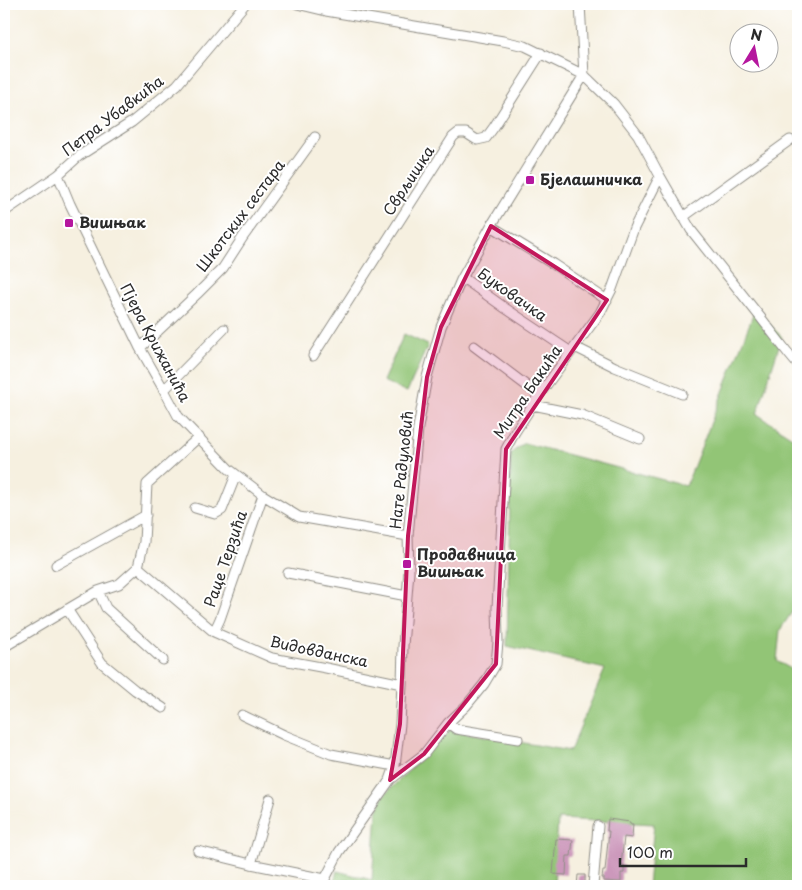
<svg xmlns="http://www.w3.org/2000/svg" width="802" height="890" font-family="'Playpen Sans',sans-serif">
<rect width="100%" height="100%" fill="#fff"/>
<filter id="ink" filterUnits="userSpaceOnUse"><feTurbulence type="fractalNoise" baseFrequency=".02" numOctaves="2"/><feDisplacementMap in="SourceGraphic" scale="10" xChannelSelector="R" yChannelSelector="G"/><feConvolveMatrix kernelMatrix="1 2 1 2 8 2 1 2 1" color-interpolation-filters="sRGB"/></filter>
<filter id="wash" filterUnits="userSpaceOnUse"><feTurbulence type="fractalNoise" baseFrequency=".0096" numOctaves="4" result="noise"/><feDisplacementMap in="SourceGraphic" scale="20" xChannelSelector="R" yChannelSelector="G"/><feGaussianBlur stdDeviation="1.12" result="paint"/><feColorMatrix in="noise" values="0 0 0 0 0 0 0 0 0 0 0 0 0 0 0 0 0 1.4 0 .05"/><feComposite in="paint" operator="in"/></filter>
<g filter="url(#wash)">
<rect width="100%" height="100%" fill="#f6f0e0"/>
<path fill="#92c576" stroke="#5e7850" d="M755,310L782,337L757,414L798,441V476L796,480L798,481V603L780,630L777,661L798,673V886H648L654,824L558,819L554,886H333L337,871L372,880L377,812L384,795L450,730L570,751L605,669L507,646L511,453L524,443L686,486Z
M404,334L428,345L407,392L383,381Z"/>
<g id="blocks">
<path fill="#cc98bb" d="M608,819L630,822V824H633L632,838L624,837L621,865H624V873H621V882L604,881V878H602L603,871H605L609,831H607Z
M556,839L573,840L571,856H567L566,875L553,874Z
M578,875H585V886H577Z"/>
</g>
</g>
<g filter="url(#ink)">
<use href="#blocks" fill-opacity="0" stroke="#908e86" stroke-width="1"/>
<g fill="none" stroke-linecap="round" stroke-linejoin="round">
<g stroke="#908e86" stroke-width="11">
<path id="minor" d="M297,4L326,11L503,41L525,46L584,75L614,104L638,135L660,176L691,230L761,318L788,353L798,365
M580,4L584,75
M58,175L70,204L140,348L164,390L178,416L229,469L263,495L299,517L408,536
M4,212L58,175L79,156L132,122L177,85L245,4
M683,217L790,140
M491,226L553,264L607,300
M463,278L505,308L571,352
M474,346L539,395
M575,347L615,367L682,394
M140,348L197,294L223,268L243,237L315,137
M313,356L453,137L458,133H466L477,140L486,138L494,127L541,53
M164,390L224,329
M533,405L582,415L640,439
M195,508L215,514L222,510L236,475
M56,565L146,515
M138,567L214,632L272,658L326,668L402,684
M288,573L407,596
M98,591L106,608L163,660
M67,609L102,663L135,690L163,708
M214,632L220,619L263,495
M4,647L98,591L119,584L138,567L144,542L147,484L199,437
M242,715L284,735L331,754L395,766
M448,723L456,729L518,739
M390,780L424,754L448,723L466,706L484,684L496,664L498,642L497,608L506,449L515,432L539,395L600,313L612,289L634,228L660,176
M198,851L251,864L325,879
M251,864L270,799
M323,886L325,879L339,852L390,780L395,766L400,724L402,684L403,646L409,571L408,536L418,428L427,377L441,327L461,280L491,226L584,75
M593,886L598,826"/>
</g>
<use href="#minor" stroke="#fff" stroke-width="9"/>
</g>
</g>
<path fill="#c2185b" fill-opacity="0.2" stroke="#c2185b" stroke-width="4" stroke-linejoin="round" d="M491,226L607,300L506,449L496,664L424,754L390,780L400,724L408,536L427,377L441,327Z"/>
<g fill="#b5179e" stroke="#fff" stroke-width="2">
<rect x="525" y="175" width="10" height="10" rx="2.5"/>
<rect x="64" y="218" width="10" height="10" rx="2.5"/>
<rect x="402" y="559" width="10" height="10" rx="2.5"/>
</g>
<g text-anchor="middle" stroke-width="4" stroke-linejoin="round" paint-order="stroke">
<g font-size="15" fill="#2b2b2b" stroke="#fff">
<text transform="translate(113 116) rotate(-37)" y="5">Петра Убавкића</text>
<text transform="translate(409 181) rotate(-57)" y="5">Сврљишка</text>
<text transform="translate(241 216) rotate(-53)" y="5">Шкотских сестара</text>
<text transform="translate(512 295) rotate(35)" y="5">Буковачка</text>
<text transform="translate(155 343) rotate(62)" y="5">Пјера Крижанића</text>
<text transform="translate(528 392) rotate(-56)" y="5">Митра Бакића</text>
<text transform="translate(402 470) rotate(-84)" y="5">Нате Радуловић</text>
<text transform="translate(226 559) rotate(-71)" y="5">Раце Терзића</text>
<text transform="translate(319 652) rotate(12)" y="5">Видовданска</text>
</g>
<g font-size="15" font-weight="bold" fill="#2b2b2b" stroke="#fff" text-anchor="start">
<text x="540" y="185">Бјелашничка</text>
<text x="79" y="228">Вишњак</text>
<text x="417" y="560">Продавница<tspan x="417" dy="17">Вишњак</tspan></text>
</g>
</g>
<rect width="802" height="890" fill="none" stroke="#fff" stroke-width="20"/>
<g transform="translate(754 48) rotate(10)"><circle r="24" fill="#ffffff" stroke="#aaaaaa"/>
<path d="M0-4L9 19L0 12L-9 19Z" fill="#b5179e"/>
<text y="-8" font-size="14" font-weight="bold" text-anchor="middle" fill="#2b2b2b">N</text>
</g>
<path d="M620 858v8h126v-8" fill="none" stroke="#2b2b2b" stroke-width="2.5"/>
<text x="627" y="858" font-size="15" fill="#2b2b2b" stroke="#ffffff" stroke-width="4" paint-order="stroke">100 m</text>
</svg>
